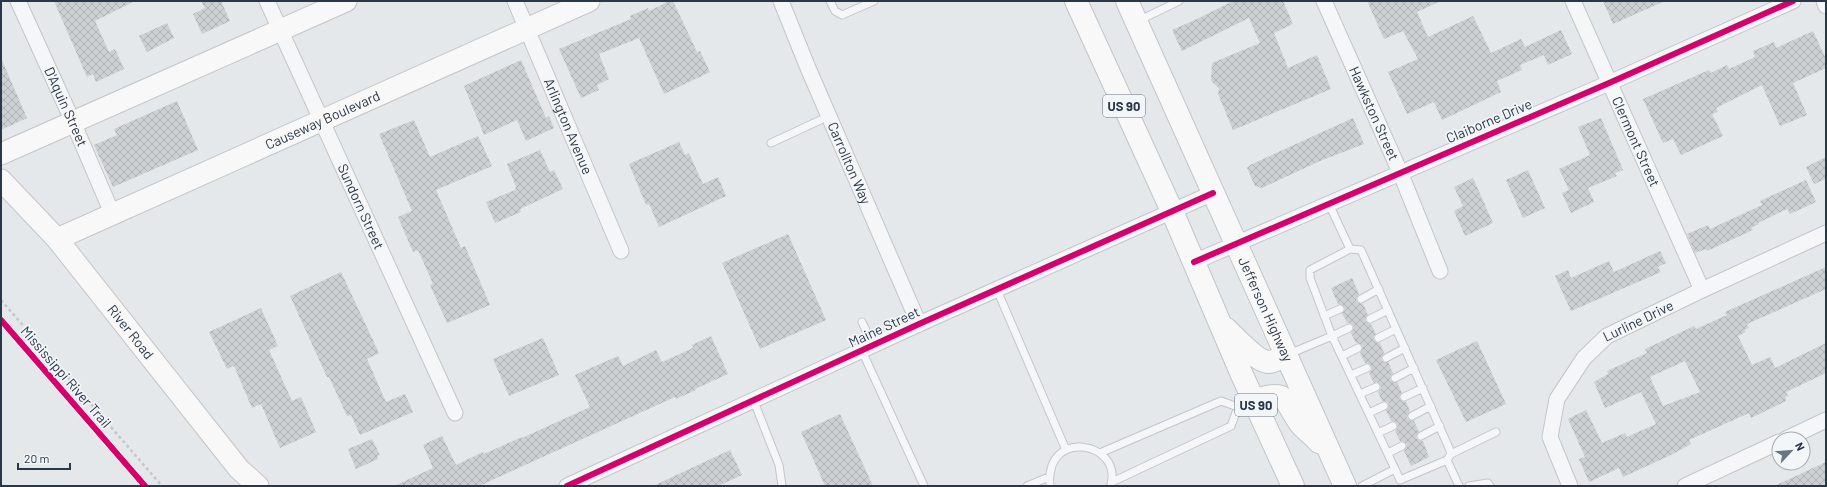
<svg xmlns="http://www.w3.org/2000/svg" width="1827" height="487" font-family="Barlow,sans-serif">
<defs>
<pattern id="building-cross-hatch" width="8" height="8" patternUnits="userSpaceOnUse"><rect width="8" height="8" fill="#cdd0d3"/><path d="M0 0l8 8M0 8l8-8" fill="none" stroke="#b0b3b6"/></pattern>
</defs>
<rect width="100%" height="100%" fill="#e5e8ea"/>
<path fill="url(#building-cross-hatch)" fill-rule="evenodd" d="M54,1H135L95,21L109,52L115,49L124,69L96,82L93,74L87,77Z
M201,1H221L230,21L202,34L193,14L205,8Z
M669,1H673L697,52L700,51L710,72L664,94L639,38L599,54L609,79L597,85L599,90L581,98L559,49L631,19L630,16L648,8L649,11Z
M1233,1H1283L1293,24L1274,33L1288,68L1317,55L1331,89L1233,130L1218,94L1219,88L1213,83L1211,80L1212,63L1260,43L1249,18L1182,51L1172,30L1197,19Z
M1367,1H1441L1417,12L1428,37L1473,16L1491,53L1521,39L1525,47L1561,30L1572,54L1548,65L1544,55L1520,65L1522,70L1497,81L1501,92L1442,120L1434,102L1407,114L1388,72L1418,59L1403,31L1384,39Z
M1603,1H1665L1613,24Z
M167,23L174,38L147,52L139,36Z
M1813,31L1826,59V68L1793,83L1807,115L1780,126L1762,85L1716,108L1718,112L1712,114L1723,136L1681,155L1673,139L1663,143L1643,99L1709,70L1711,73L1727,65L1729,69L1755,57L1753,51L1774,42L1776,48Z
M1,58L27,118L1,130Z
M521,60L546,118L549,116L554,128L526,141L517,120L484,135L464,86Z
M177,101L198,150L113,187L94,145L117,135L114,129Z
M1353,118L1364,144L1320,161L1262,188L1255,186L1247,168L1250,165Z
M1601,118L1623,170L1615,173L1617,176L1588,188L1594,202L1571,213L1562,193L1569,190L1559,169L1590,155L1578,127Z
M414,120L430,157L478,136L492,166L436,190L461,248L465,246L490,305L447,323L430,285L433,284L418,250L413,252L398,217L412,211L379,134Z
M679,142L685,155L689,153L703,184L718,177L726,196L659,227L649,204L646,205L629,164Z
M540,150L550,172L554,170L563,189L520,209L521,212L495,223L486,202L515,190L516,187L507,164Z
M1826,157V179L1814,184L1806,167Z
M1528,170L1545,208L1523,218L1506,180Z
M1473,178L1493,223L1465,236L1454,211L1463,206L1454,187Z
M1806,180L1816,202L1790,214L1787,209L1758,223L1759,224L1751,228L1753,230L1707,251L1706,249L1695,253L1687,234L1708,225L1710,229L1762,205L1760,201Z
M788,234L826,320L760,349L722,263Z
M1660,251L1666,263L1658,267L1661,272L1571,311L1555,276L1568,270L1571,278L1609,261L1614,272Z
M1826,267V289L1747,324L1749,328L1744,330L1746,332L1738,336L1752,365L1770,357L1775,368L1826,343V373L1786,392L1788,396L1785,397L1786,401L1751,418L1749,413L1689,440L1691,444L1671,455L1623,477L1619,468L1589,482L1579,459L1585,457L1568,419L1586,410L1602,443L1625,433L1627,437L1656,424L1641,392L1605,408L1594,382L1608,374L1607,371L1647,353L1645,349L1694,326L1696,329L1727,315L1725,312ZM1685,361L1700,392L1663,406L1650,377Z
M341,272L379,353L367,359L386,402L405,394L413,412L360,435L351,415L347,416L329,377H327L290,296Z
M1352,278L1359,294L1357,297L1356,301L1359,303L1363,304L1368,315L1365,321L1368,323L1371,324L1376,334L1373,340L1376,342L1380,343L1384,353L1382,356L1381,360L1384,362H1388L1393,373L1391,376L1390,380L1393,382H1397L1402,393L1399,399L1402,401L1406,402L1410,411L1408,414L1407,418L1410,420L1414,421L1419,432L1416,438L1419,440L1423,441L1429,457L1411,466L1404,451L1406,448L1407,444L1404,442L1400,441L1395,431L1397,429L1398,424L1396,422L1391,421L1386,410L1389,404L1387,402L1382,401L1378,392L1381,388L1380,385L1377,382L1374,383L1369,373L1372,369L1371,366L1365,363L1360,353L1362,350L1363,346L1360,344L1356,343L1351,333L1354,326L1352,324L1347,323L1342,313L1345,310L1344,307L1338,304L1331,288Z
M261,308L278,346L269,350L292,401L301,397L316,432L280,448L261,404L252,408L234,366L227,369L209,332Z
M711,336L728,374L695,389L696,390L676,399L675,397L479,486H394L433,468L423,445L442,436L456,465L483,452L484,454L522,437V438L590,407L575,375L618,356L623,366L656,350L662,362L693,348L692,345Z
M543,338L559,375L509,396L493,359Z
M1477,341L1506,404L1466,422L1436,360Z
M840,414L873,486H825L801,432Z
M372,439L380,455L377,456L378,459L356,469L348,449Z
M730,450L742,475L718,486H653Z
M1826,462V486H1774Z"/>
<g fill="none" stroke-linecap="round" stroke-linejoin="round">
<g stroke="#c3c6c8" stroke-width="9">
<path id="lane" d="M830,1L835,11L842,15L874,1
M1138,21L1179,1
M771,143L829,116
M1329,204L1350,249L1361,250L1449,448L1451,454L1447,460L1400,480L1395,469L1362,486
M997,290L1066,450
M1361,299L1379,289
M1324,316L1340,309
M1370,319L1388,310
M862,322L873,345
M1349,328L1332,336L1395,469
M1378,338L1396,329
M862,351L924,486
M1289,354L1332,336L1310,278V270L1350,249
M1342,356L1358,348
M1386,358L1405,348
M1351,375L1367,368
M1395,378L1414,368
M1360,394L1376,387
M1404,397L1423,388
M753,399L779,465L782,486
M1369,413L1384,406
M1412,416L1431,406
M1378,433L1393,426
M1421,436L1440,426
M1100,453L1221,401L1238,407L1251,401
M1388,453L1402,446
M1451,454L1496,432
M1447,460L1459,486
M1112,482L1231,426L1238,407
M1027,486L1049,477
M1050,486C1044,428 1122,441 1111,484
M1469,486L1488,483L1490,486"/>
</g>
<g stroke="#c3c6c8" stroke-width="17">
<g id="street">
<path id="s1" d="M18,1L73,122L112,213"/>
<path id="s2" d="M267,1L455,413"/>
<path id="s3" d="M515,1L621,251"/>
<path id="s4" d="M781,1L808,68L919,324"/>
<path id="s5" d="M1324,1L1400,172L1440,271"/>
<path id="s6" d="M1573,1L1702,290"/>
<path d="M1824,1L1826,6"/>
<path d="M1194,262L1609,83L1793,1"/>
<path d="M1786,439L1826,420"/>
<path d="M567,486L919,324L1213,193"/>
<path id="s7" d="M1570,486L1550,437L1557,399L1584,358L1607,336L1702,290L1826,233"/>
<path d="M1685,486L1779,442"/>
</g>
</g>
<g stroke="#c3c6c8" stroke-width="23">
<g id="secondary">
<path d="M1,154L346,1"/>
<path id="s8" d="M1,180L57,239L239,469L258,486"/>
<path id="s9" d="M57,239L589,1"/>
</g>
</g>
<g stroke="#c1c5c8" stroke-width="24">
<g id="primary">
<path d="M1076,1L1172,211L1242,375L1293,486"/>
<path id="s10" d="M1127,1L1345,486"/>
<path d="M1225,328C1234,336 1256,361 1268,362C1274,362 1280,358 1286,356"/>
<path d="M1254,400C1288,391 1282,396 1299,422C1304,429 1313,435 1319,442"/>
</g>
</g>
<path stroke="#c3c7ca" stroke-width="2.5" stroke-dasharray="3 3" stroke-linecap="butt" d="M1,300L162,486"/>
<use href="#lane" stroke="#f4f6f7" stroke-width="7"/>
<use href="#street" stroke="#f4f6f7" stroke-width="15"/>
<use href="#secondary" stroke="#f8f8f8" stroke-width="21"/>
<use href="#primary" stroke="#f8f8f8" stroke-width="22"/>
<g stroke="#f3f6f9" stroke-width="8">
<path id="cycleway" d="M1194,262L1609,83L1793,1
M1,320L145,486
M567,486L919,324L1213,193"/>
</g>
<use href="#cycleway" stroke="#d6006c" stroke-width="6"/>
</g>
<g text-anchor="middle" stroke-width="3.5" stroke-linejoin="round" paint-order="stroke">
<g fill="#f3f6f9" stroke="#66707c" stroke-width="1">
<rect x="1103" y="95" width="42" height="22" rx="3"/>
<rect x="1235" y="394" width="42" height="22" rx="3"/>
</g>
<g font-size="13" font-weight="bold" fill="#293746">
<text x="1124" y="111">US 90</text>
<text x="1256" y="410">US 90</text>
</g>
<g font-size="14" fill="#293746" stroke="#f3f6f9">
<text dy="5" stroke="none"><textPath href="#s1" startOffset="116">D'Aquin Street</textPath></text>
<text dy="5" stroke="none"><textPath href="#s5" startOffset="123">Hawkston Street</textPath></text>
<text dy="5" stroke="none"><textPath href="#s9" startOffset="291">Causeway Boulevard</textPath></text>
<text transform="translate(1489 121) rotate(-23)" y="5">Claiborne Drive</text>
<text dy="5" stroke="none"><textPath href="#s3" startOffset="136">Arlington Avenue</textPath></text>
<text dy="5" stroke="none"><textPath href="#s6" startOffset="154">Clermont Street</textPath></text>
<text dy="5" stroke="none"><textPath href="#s4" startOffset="176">Carrollton Way</textPath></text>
<text dy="5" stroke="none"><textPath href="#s2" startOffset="226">Sundorn Street</textPath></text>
<text dy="5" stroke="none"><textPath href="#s10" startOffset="338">Jefferson Highway</textPath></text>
<text dy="5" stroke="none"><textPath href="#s7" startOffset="207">Lurline Drive</textPath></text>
<text transform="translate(884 327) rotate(-25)" y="5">Maine Street</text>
<text dy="5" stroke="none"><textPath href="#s8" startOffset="200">River Road</textPath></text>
<text transform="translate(66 377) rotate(49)" y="5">Mississippi River Trail</text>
</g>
</g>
<rect width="1827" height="487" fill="none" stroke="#293746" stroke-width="4"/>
<g transform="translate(1791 451) rotate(64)"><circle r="19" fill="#f3f6f9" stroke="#a2aab1"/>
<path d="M0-3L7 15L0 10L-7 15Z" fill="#6b757f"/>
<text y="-6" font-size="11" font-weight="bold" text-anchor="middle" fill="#293746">N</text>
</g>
<path d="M18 463v6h52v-6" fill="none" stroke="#293746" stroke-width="2"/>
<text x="24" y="463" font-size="12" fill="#293746" stroke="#f3f6f9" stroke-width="3" paint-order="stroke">20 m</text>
</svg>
